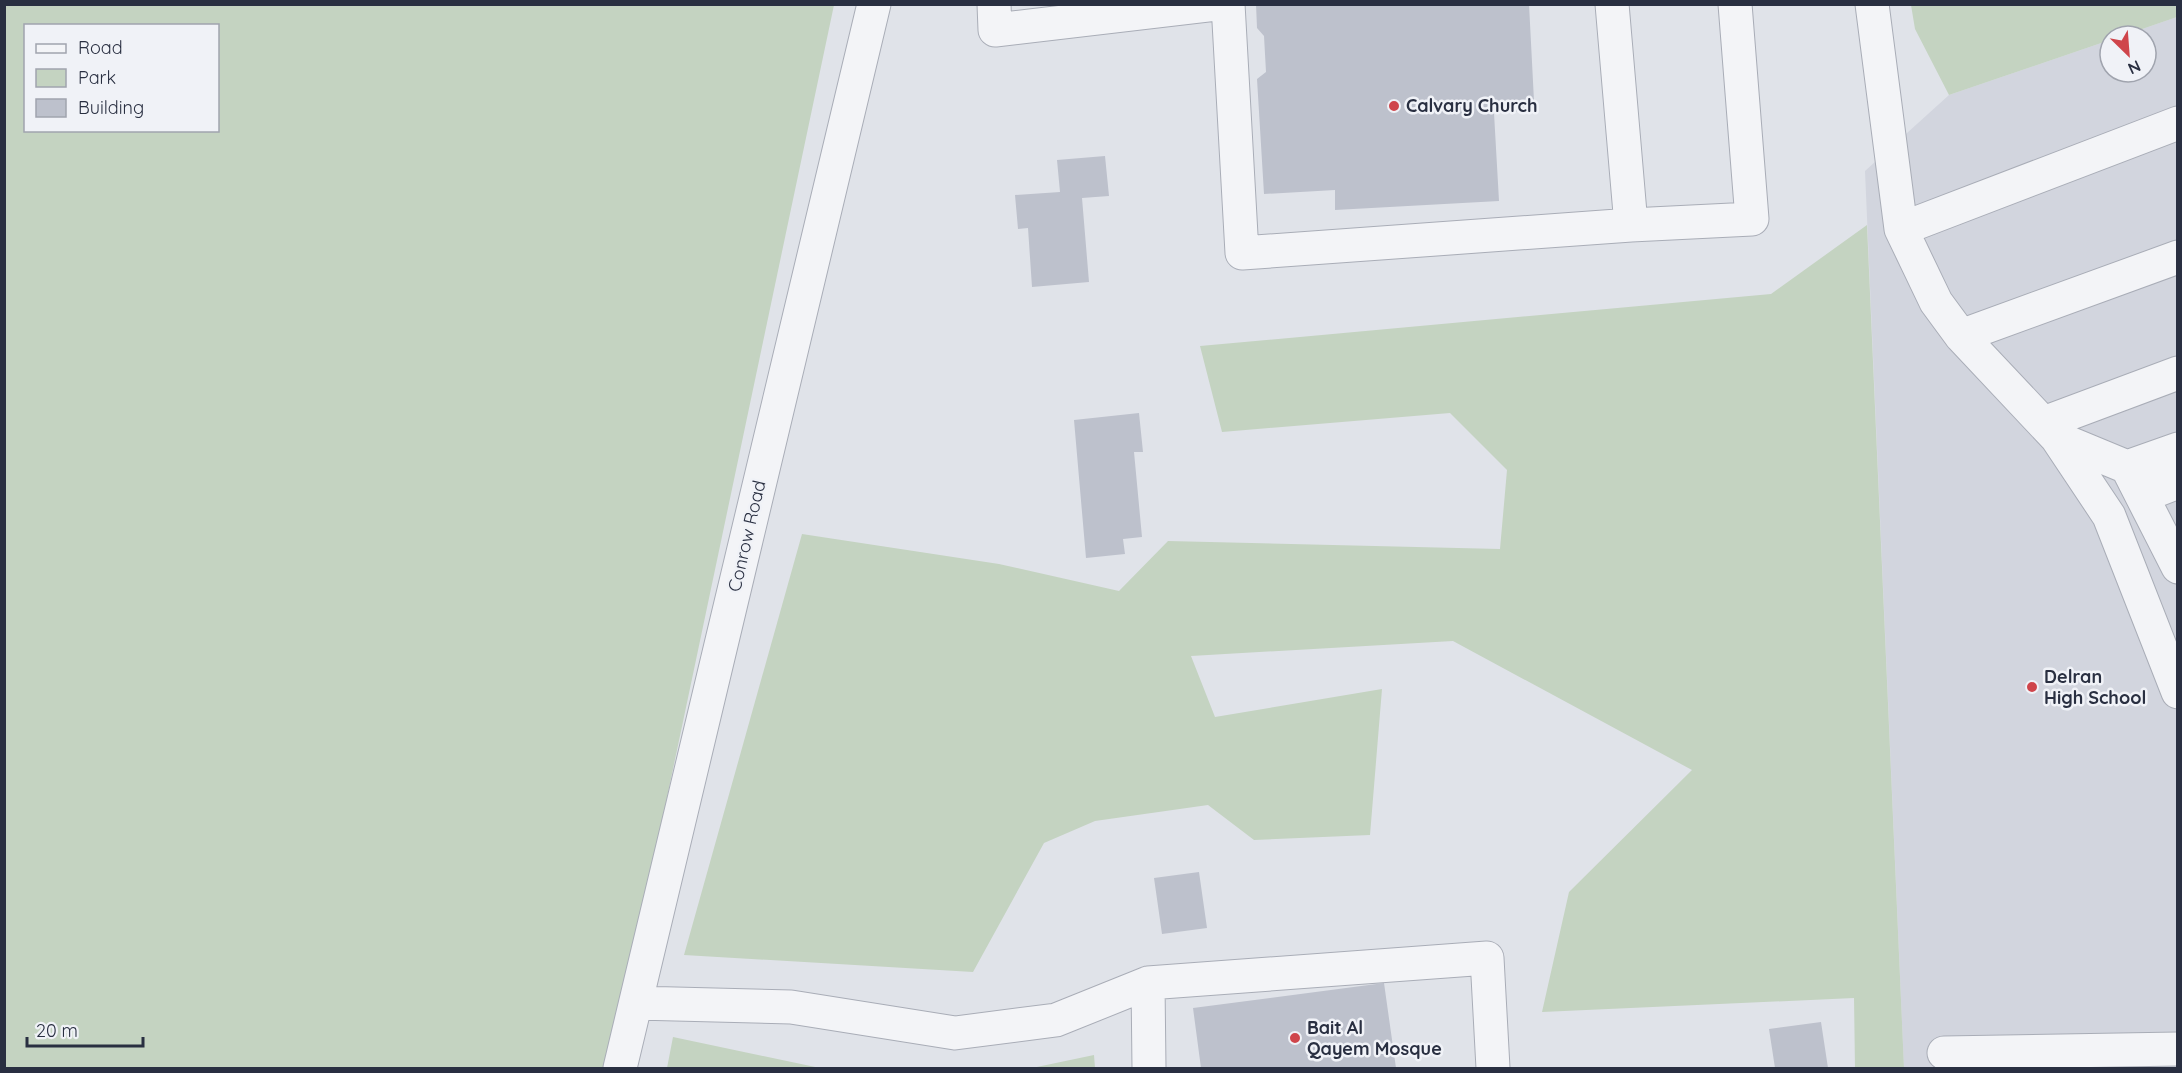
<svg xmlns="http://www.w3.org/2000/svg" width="2182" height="1073" font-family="Quicksand,sans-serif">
<rect width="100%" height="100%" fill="#e0e3e9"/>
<path fill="#d2d5de" d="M2177,17V1068H1904L1865,171L1949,95L2110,40V72H2146V36H2122Z"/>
<path fill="#c4d3c1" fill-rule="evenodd" d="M2177,4V17L2122,36H2110V40L1949,95L1915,29L1911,5Z
M5,5H834L610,1068H5ZM26,26H218V130H26Z
M1867,225L1904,1068H1855L1854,998L1542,1012L1569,892L1692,770L1453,641L1191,656L1215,717L1382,689L1370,835L1254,840L1208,805L1095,821L1044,843L973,972L684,955L802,534L999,564L1119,591L1168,541L1500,549L1507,470L1450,413L1222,432L1200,346L1771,294Z
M673,1037L820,1068H667Z
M1094,1055L1095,1068H1032Z"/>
<path fill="#bdc1cc" d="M1256,4H1529L1534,101L1522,111L1494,113L1499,201L1335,210V190L1264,194L1257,79L1266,72L1264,36L1257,28Z
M1105,156L1109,196L1082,198L1089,282L1032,287L1028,228L1018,229L1015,195L1060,192L1057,160Z
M1139,413L1143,452H1134L1142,537L1123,539L1125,554L1086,558L1074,420Z
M1199,872L1207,928L1162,934L1154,878Z
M1384,983L1396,1068H1201L1193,1008Z
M1821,1022L1828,1068H1775L1769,1029Z"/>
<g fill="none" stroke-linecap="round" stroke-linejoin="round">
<g stroke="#a9adb7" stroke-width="35">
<path id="minor" d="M994,4L995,30L1216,4
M1228,4L1242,253L1631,225L1752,219L1735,4
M1612,4L1631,225
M1872,4L1901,229L1936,302L1961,336L2057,438L2127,467L2178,567
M1901,229L2178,123
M1961,336L2178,257
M2044,423L2178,373
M2057,438L2109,516L2178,692
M2127,467L2178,449
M2142,496L2178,482
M1148,983L1149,1068
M636,1003L791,1007L955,1033L1056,1020L1148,983L1487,958L1493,1068
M1944,1053L2178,1049
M620,1068L874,4"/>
</g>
<use href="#minor" stroke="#f3f4f7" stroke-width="33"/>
</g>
<g fill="#cf454b" stroke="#f0f2f7" stroke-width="2">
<circle cx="1394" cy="106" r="6"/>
<circle cx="2032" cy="687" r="6"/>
<circle cx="1295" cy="1038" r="6"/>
</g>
<g text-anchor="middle" stroke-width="5" stroke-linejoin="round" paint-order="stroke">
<g font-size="18" font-weight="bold" fill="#292f41" stroke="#f0f2f7" text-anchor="start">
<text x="1406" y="112">Calvary Church</text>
<text x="2044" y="683">Delran<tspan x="2044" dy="21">High School</tspan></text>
<text x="1307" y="1034">Bait Al<tspan x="1307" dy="21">Qayem Mosque</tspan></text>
</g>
<g font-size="18" fill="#292f41" stroke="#f0f2f7">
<text transform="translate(747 536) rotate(-77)" y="6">Conrow Road</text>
</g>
</g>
<rect width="2182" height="1073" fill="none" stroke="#292f41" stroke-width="12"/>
<rect x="24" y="24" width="195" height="108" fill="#f0f2f7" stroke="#a0a4ae" stroke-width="1.5"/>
<rect x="36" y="44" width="30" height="9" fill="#f3f4f7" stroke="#a0a4ae" stroke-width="1.5"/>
<text x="78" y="54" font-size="18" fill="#292f41">Road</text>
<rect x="36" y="69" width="30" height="18" fill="#c4d3c1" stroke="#a0a4ae" stroke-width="1.5"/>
<text x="78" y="84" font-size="18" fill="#292f41">Park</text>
<rect x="36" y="99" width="30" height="18" fill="#bdc1cc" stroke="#a0a4ae" stroke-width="1.5"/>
<text x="78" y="114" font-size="18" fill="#292f41">Building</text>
<g transform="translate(2128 54) rotate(155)"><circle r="28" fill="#f0f2f7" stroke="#a0a4ae" stroke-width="1.5"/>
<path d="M0-4.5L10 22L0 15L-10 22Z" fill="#cf454b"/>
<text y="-9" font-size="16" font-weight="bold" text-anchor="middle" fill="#292f41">N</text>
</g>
<path d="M27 1037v9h116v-9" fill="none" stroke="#292f41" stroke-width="3"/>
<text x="36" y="1037" font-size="18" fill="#292f41" stroke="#f0f2f7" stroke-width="4.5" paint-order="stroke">20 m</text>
</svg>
